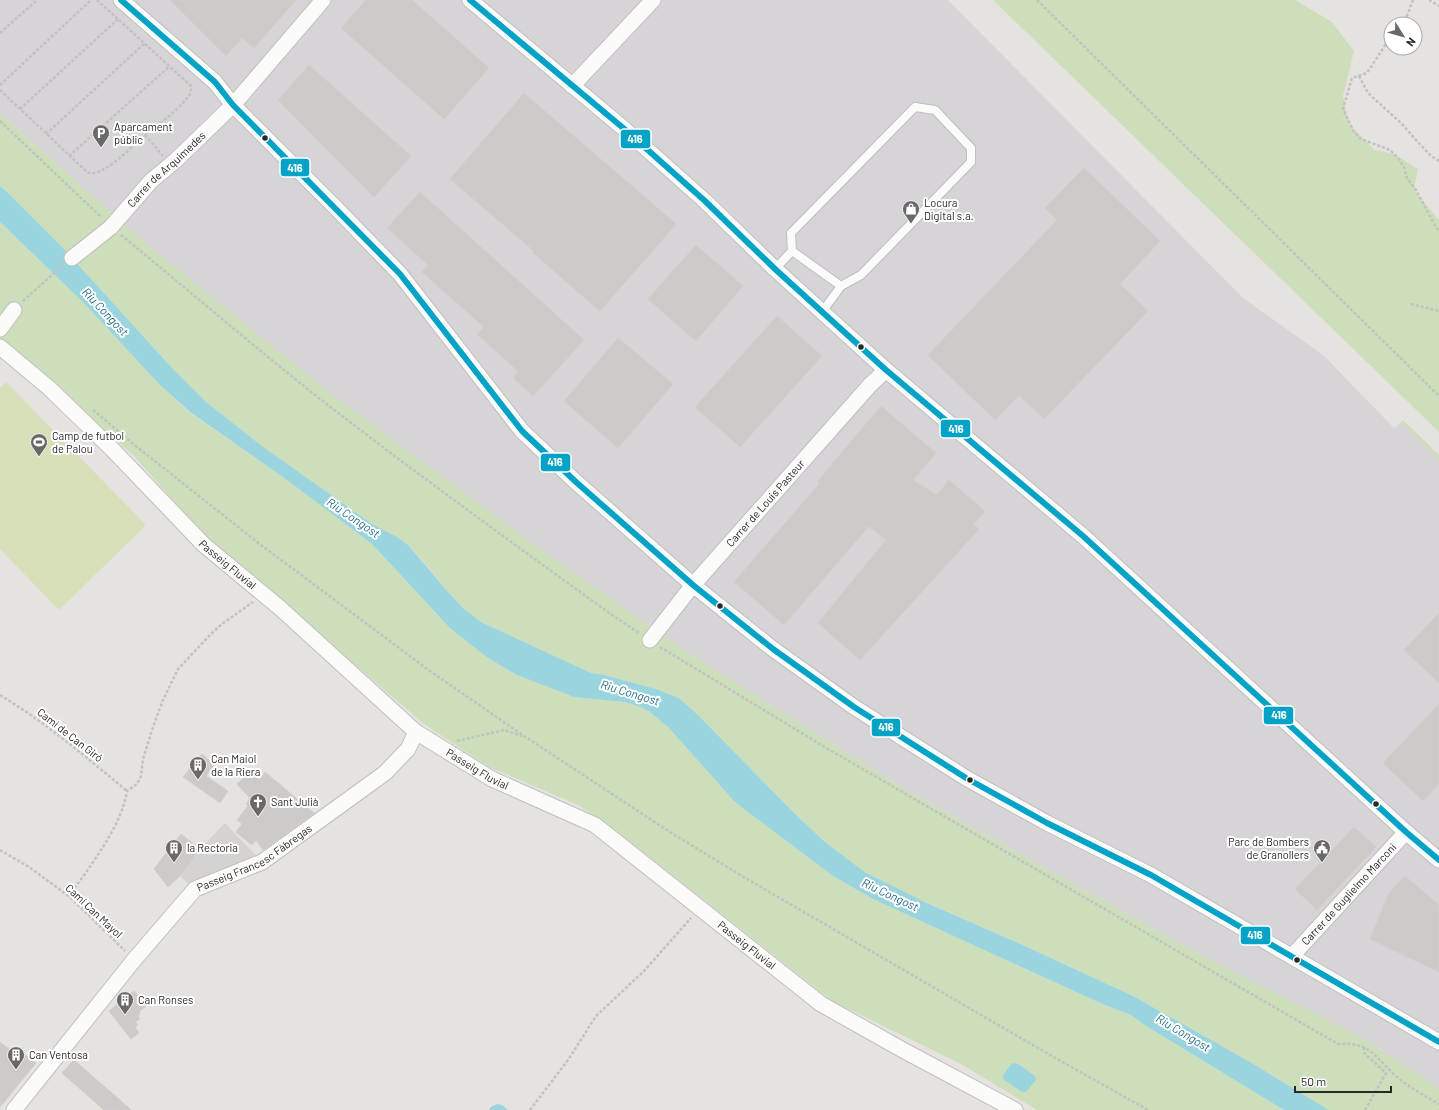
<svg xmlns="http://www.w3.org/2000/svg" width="1439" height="1110" font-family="Barlow,sans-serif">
<rect width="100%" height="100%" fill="#e6e2df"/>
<path fill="#d6d4d6" d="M0,0H948L1243,298L1323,355L1394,428L1401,422L1439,460V1088L1361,1037L1199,954L908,791L685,651L533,544L326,390L130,230L0,113Z"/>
<path fill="#cddebb" d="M993,0H1295L1332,22L1354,51L1343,96L1349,124L1375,150L1394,154L1418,169L1414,190L1439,220V432Z
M0,113L130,230L326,390L533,544L685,651L908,791L1199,954L1361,1037L1439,1088V1110H1329L1250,1062L1133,996L1016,942L899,890L866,873L825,842L796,815L699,716L679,698L656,689L604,675L591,673L481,622L464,609L447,591L427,566L408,545L397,537L372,524L262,446L205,401L172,368L61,246L8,193L0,186Z
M0,222L84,303L159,384L189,412L287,480L372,544L450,628L488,658L517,675L574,697L625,702L638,706L650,712L669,728L734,801L833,876L873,899L1098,1002L1131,1015L1143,1024L1284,1110H1037L961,1064L832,1001L609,825L578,805L489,767L424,724L204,535L133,455L0,339Z
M1403,420L1439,455V460L1401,422Z"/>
<path fill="#d6e1ba" d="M6,382L146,525L59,610L0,549V388Z"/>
<path fill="#d6d2cf" d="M225,823L262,862L195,889L180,876L200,849Z"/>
<path fill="#9ad4df" d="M0,186L8,193L61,246L172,368L205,401L262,446L372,524L397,537L408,545L427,567L447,591L464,609L481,622L591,673L604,675L656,689L679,698L699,716L796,815L825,842L866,873L927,903L1016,942L1133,996L1250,1062L1329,1110H1284L1143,1024L1131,1015L1098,1002L873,899L833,876L744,809L734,801L669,728L650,712L638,706L625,702L574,697L517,675L488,658L479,651L450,628L372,544L287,480L190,412L159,384L84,303L0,222Z
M1012,1063L1018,1064L1035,1076L1036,1080L1026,1092H1022L1003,1079L1004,1074Z
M497,1104L502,1105L508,1110H489L491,1107Z"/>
<path fill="#cdcac8" stroke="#d1cecb" d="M170,0H296L254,48L242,38L226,56Z
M366,0H412L489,68L444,119L341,28Z
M309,65L411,156L374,197L278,100Z
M524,93L676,224L600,311L533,253L534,251L450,179Z
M1084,168L1160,241L1120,284L1148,311L1044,419L1019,395L995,420L928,355L1057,220L1045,208Z
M420,192L584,340L533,396L513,378L518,371L477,334L484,327L422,272L428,265L387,228Z
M696,245L743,286L696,341L648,299Z
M777,316L822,356L740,447L695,407Z
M618,338L673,384L618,448L564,401Z
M881,406L936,453L913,480L937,495L949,480L985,511L973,525L979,529L860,660L818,623L886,540L869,526L784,625L734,582L819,484L817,482Z
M1439,613V683L1404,650Z
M1439,704V784L1423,801L1383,763Z
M202,754L214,765L206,776L228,791L220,803L183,777Z
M251,771L259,780L265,772L314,813L263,850L256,840L252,845L236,832L242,824L237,820L248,806L246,804L250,798L237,784Z
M1354,827L1376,847L1317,910L1295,889Z
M181,834L200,849L180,876L168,887L154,869Z
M1405,876L1439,905V972L1370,939L1389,893Z
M134,991L146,1006L139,1012L140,1014L138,1016L140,1019L135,1022L138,1025L135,1027L139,1033L131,1039L109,1011Z
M0,1042L15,1054L19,1050L36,1063L0,1107Z
M74,1060L121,1101L131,1110H104L62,1073Z"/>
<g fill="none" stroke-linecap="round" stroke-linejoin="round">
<g stroke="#c0bfc0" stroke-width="10">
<path id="service" d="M792,251L841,286
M775,269L792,251L791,233L915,107L935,110L971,148V162L861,275L841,286L822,312"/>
</g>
<g stroke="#c0bfc0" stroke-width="17">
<g id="minor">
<path d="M121,0L215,82L233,105L336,208L400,274L522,431L576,482L693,585L773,649L854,707L966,778L1047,823L1151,875L1439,1042"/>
<path d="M470,0L622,127L705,201L775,269L886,370L1083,536L1406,832L1439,860"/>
<path d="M572,86L653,0"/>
<path id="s1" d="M72,258L111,227L151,181L175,161L233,105L323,0"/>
<path d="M0,329L14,310"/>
<path id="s2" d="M0,347L49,388L112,449L204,545L280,608L416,732L492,779L595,825L821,1004L901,1049L1015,1110"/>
<path id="s3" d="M650,640L693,585L870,385L886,370"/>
<path id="s4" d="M1292,956L1406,832"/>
<path id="s5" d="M14,1110L134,960L195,889L262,862L385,773L408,749L416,732"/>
</g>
</g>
<path stroke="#c3c2c2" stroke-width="2.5" stroke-dasharray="3 2" stroke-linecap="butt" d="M1037,0L1439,396
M1429,0L1439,6
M1400,24L1407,16L1413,0
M0,33L37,0
M1391,36L1367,73L1352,78L1343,109L1354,132L1361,139L1390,150L1398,158L1404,167L1407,178L1416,190L1437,229L1439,230
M1359,76L1368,93L1402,124L1415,139L1431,156L1439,161
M0,85L91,0
M0,90L87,172C93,175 99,172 104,169C119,161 131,147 143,137C162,121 176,113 191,93V86L97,0
M20,109L118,19
M0,121L101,217
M46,134L145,43
M145,135L163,156
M69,156L170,66
M121,235C192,293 261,353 333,409C425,480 518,547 612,615L639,633
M23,301L62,266
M1411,304L1439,311
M93,410L137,447L261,545L430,671L524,736L673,834L747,879L1050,1055L1148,1110
M660,647L828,749L1338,1044C1371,1041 1376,1059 1397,1077C1410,1088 1425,1096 1439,1104
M0,695C46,723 86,757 127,791
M457,741L504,730L522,736
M0,850L29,867L70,897L125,951
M70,897C74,887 81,880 87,871C103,847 122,821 127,791L137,784L141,776L143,759L153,727L163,700L178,669L210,635L222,624L253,602
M1364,1047V1052L1366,1055L1386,1073L1365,1110
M530,1110L568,1060L596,1016L644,971L691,918"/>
<use href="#service" stroke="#fbfbfa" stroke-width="8"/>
<use href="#minor" stroke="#fbfbfa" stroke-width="15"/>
<g stroke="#fff" stroke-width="9">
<path id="bus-1" d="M121,0L215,82L233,105L400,274L522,431L576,482L693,585L773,649L854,707L966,778L1047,823L1151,875L1439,1042
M470,0L622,127L705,201L775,269L886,370L1083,536L1406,832L1439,860"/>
</g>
<use href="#bus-1" stroke="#02a3c6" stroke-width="6"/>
</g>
<defs>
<g id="parking-pin" transform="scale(0.9)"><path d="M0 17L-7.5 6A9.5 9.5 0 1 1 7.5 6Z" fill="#6a6968" stroke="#fff"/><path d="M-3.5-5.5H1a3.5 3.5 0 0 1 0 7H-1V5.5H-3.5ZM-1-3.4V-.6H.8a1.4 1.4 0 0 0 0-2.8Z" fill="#fff"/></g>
<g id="shop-pin" transform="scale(0.9)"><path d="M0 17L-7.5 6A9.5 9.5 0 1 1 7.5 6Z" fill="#6a6968" stroke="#fff"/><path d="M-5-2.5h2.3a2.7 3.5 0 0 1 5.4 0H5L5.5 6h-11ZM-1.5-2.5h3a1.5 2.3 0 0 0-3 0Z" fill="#fff"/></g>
<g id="stadium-pin" transform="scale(0.9)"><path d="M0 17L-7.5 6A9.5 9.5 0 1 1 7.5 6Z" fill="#6a6968" stroke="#fff"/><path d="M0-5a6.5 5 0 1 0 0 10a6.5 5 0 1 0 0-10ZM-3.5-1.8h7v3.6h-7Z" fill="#fff"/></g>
<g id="building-pin" transform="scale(0.9)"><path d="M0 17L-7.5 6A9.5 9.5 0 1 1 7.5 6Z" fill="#6a6968" stroke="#fff"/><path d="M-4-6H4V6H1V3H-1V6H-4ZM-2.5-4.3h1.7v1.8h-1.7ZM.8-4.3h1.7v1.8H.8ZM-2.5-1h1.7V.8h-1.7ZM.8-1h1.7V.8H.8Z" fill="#fff"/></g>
<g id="church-pin" transform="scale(0.9)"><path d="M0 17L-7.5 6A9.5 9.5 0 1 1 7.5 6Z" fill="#6a6968" stroke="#fff"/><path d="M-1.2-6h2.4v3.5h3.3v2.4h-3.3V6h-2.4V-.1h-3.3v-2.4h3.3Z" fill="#fff"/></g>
<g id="civic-pin" transform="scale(0.9)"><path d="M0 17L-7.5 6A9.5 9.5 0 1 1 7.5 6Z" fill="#6a6968" stroke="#fff"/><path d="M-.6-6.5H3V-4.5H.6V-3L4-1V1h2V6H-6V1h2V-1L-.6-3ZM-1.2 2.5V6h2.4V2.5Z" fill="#fff"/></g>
</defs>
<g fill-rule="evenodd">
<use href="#parking-pin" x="101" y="133"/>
<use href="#shop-pin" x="911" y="209"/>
<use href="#stadium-pin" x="39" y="442"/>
<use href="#building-pin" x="198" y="765"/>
<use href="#church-pin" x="258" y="802"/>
<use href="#building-pin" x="174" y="848"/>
<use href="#civic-pin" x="1322" y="848"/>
<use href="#building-pin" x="125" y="1000"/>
<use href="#building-pin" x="16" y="1055"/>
</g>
<g fill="#282828" stroke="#fff" stroke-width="1.5">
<circle cx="265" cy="138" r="3.5"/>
<circle cx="861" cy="347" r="3.5"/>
<circle cx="720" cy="606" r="3.5"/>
<circle cx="970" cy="780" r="3.5"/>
<circle cx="1376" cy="804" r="3.5"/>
<circle cx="1297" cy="960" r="3.5"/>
</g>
<g text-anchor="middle" stroke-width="4" stroke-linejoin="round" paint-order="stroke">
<g font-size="11" fill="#282828" stroke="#fff" text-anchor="start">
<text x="114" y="131">Aparcament<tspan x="114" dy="13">públic</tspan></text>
<text x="924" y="207">Locura<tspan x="924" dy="13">Digital s.a.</tspan></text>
<text x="52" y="440">Camp de futbol<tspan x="52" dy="13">de Palou</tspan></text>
<text x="211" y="763">Can Maiol<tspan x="211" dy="13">de la Riera</tspan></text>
<text x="271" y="806">Sant Julià</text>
<text x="1309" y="846" text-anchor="end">Parc de Bombers<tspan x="1309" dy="13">de Granollers</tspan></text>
<text x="187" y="852">la Rectoria</text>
<text x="138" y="1004">Can Ronses</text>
<text x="29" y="1059">Can Ventosa</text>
</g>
<g font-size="11" fill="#282828" stroke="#fff">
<text dy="4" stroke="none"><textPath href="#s1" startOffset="130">Carrer de Arquimedes</textPath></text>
<text dy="4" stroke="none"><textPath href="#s3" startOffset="179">Carrer de Louis Pasteur</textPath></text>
<text dy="4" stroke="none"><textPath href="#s2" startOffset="315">Passeig Fluvial</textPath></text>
<text transform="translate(70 735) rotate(38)" y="4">Camí de Can Giró</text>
<text dy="4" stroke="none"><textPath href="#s2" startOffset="639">Passeig Fluvial</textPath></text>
<text dy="4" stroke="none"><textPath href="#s5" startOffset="353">Passeig Francesc Fàbregas</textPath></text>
<text dy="4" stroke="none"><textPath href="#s4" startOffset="84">Carrer de Guglielmo Marconi</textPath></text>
<text transform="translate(94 911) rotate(43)" y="4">Camí Can Mayol</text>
<text dy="4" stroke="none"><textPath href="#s2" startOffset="963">Passeig Fluvial</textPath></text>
</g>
<g font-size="12" font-style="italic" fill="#1d6d88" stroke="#fff">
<text transform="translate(105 312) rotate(47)" y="4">Riu Congost</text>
<text transform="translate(353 518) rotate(34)" y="4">Riu Congost</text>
<text transform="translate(630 693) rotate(17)" y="4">Riu Congost</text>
<text transform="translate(890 895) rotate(25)" y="4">Riu Congost</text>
<text transform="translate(1183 1033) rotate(31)" y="4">Riu Congost</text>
</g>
</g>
<g stroke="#fff" stroke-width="1.5">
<rect x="620" y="129" width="31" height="20" rx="4" fill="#02a3c6"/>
<rect x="280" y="158" width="30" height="19" rx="4" fill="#02a3c6"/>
<rect x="940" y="419" width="31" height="19" rx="4" fill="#02a3c6"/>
<rect x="540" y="453" width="31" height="19" rx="4" fill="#02a3c6"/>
<rect x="1263" y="706" width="31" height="19" rx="4" fill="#02a3c6"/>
<rect x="871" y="718" width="30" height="19" rx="4" fill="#02a3c6"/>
<rect x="1240" y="926" width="31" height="19" rx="4" fill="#02a3c6"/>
</g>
<g font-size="11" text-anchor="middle" font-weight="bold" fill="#fff">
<text x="635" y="143">416</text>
<text x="295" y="172">416</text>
<text x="956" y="433">416</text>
<text x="555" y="466">416</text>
<text x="1279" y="719">416</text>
<text x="886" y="731">416</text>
<text x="1255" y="939">416</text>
</g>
<g transform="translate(1403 36) rotate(127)"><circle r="19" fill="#ffffff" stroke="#a9a9a9"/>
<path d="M0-3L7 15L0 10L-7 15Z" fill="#6a6968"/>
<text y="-6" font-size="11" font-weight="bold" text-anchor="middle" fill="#282828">N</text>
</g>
<path d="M1295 1086v6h96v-6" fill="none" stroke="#282828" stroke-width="2"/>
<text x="1301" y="1086" font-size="12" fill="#282828" stroke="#ffffff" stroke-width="3" paint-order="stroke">50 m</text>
</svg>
